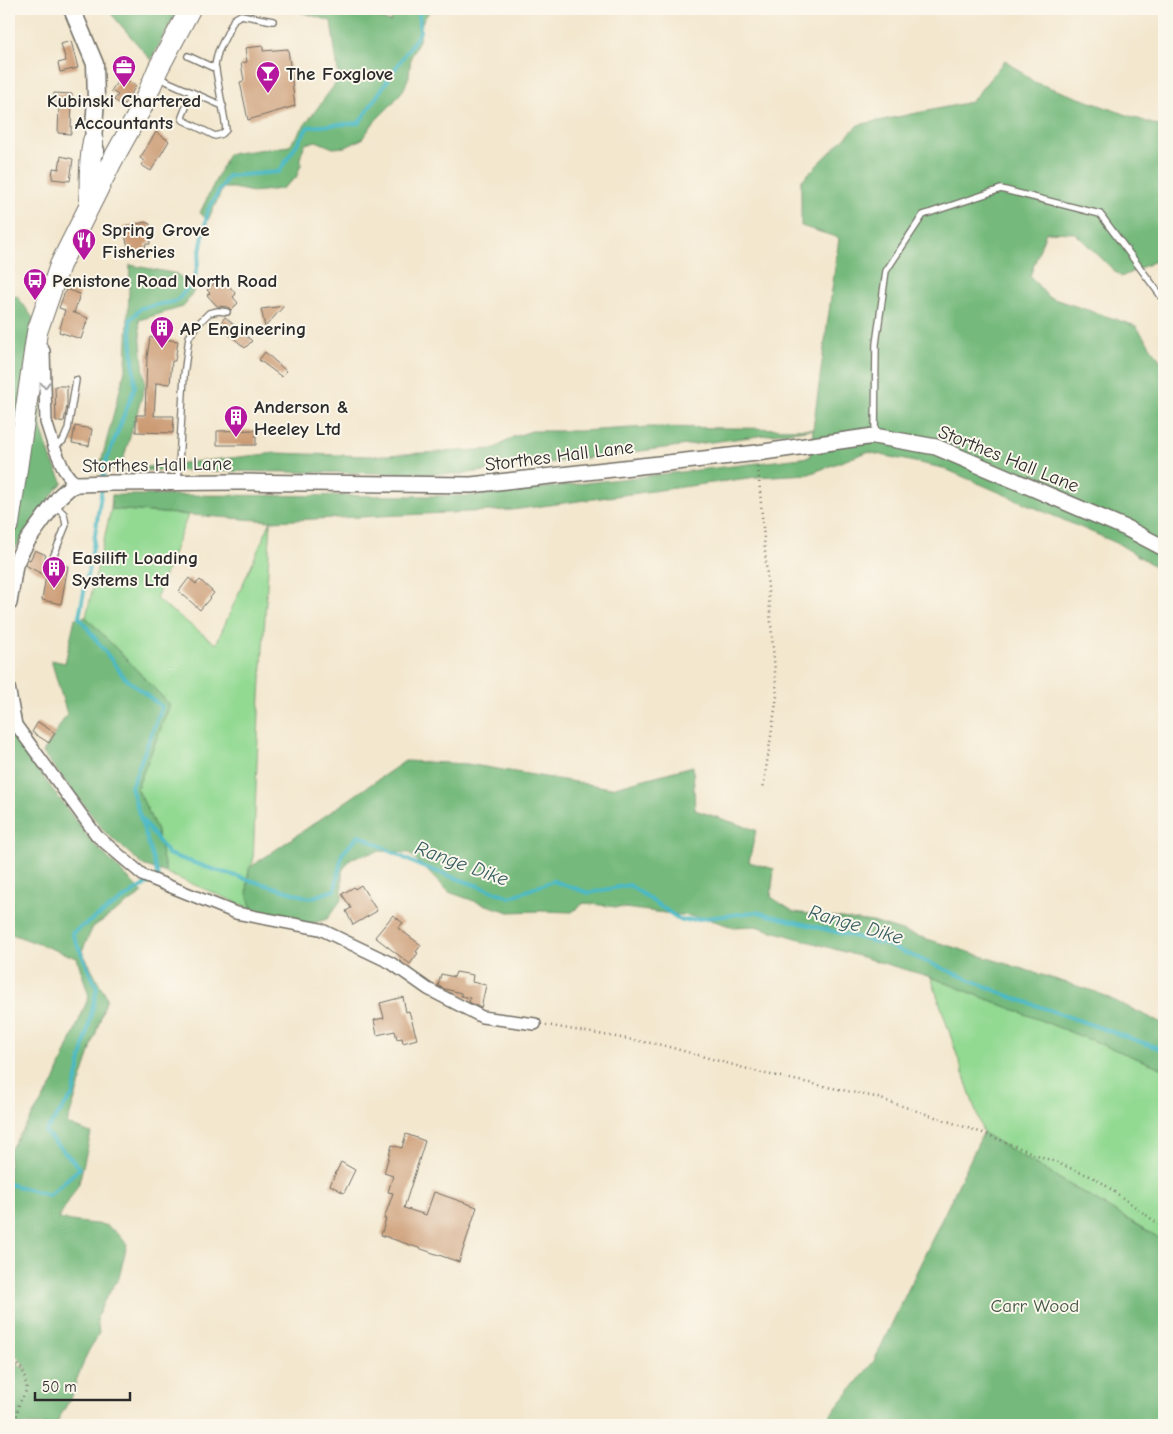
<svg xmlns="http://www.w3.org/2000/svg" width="1173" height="1434" font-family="'Comic Neue',sans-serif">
<rect width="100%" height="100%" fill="#fbf7ec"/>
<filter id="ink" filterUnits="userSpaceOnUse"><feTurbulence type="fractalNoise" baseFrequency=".02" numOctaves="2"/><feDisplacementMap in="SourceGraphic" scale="10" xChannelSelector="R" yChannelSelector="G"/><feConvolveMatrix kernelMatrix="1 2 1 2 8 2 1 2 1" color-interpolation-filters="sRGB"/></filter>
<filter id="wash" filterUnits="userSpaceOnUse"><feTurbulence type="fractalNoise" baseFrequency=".0096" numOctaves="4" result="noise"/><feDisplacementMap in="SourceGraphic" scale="20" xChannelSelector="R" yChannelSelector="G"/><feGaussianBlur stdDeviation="1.12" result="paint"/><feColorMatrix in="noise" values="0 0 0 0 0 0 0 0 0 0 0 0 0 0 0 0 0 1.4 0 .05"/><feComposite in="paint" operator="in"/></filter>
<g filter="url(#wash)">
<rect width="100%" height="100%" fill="#f3e7ce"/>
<path fill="#92d992" stroke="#5e825e" d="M111,509L188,515L156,599L216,644L271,521L259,713L253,862C244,875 247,894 252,909L166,873L156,828L137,788L170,705L86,617Z
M931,977L1164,1069V1241L983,1133Z"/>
<path fill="#75b97c" stroke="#507254" d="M107,9H178L151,60Z
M290,9H353L391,22L395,9H431L422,22L420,38L411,57L409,76L404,89L391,105L374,122L362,139L346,147L333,148L316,141L305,144L301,154V165L296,178L281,189L253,192L233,188H223L208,220L200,213L228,154L289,146L339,79L331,21Z
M1005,60L1034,82L1164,128V257L1121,277L1075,233L1046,232L1030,276L1048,297L1136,326L1160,360L1164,363V572L1119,544L943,468L867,452L809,474L756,477L512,510L271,521L111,509L112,495L474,496L810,457L813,429L461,474L120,470L100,466L126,366L130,265L178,274L194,291L183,307L139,320L145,386L120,470L276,453L369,456L494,449L513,437L532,431H579L649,427L813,429L839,238L801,226V181L858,125L971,102Z
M17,296L33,318L9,469V298Z
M38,381L41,428L51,459L63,483L57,488L14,550L10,561Z
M86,617L170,705L137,788L156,828L166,873L143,865L105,832L43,753L67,714L51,660L65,663L75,618Z
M9,731L91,841L143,893L93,927L82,951L107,998L67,1124L91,1133L79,1183L58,1219L86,1223L105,1225L117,1233L127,1244L119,1278L104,1301L97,1318L99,1333L88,1352L76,1381L72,1396L55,1425H9V1357L28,1371L19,1359L9,1349V1151L53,1084L89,996L77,958L9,933Z
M405,761L467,764L611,788L693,766L695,810L756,830L749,862L774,869L771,897L794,912L873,922L1096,992L1164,1024V1069L931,977L755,926L733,927L705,918L584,903L572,912L541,911L509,912L477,902L449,892L409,853L379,851L351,858L342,871V899L327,919L310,924L277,917L252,909L247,894L249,868Z
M983,1133L1164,1241V1425H822L874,1361Z"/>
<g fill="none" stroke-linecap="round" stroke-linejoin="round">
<path stroke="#4bb9c5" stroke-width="4" d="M103,480L105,464L135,387L130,320L141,308L177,301L195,278L208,210L228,176L279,172L308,127L359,123L420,32L419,9
M142,819L168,854L209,868L310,898L335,890L342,854L359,835L418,865L510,897L553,881L589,893L629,885L682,921L756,912L884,944L1009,996L1164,1050
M9,1184L49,1195L80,1168L45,1132L73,1095L97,988L72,933L158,876L131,787L162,707L125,678L79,617L94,542L102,487"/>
</g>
<g id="blocks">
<path fill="#cb9a72" d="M71,41L78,68L60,72L58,63L66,61L61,44Z
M263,46V51L288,49L295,106L248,120L240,82L244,81L241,63L247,62L245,48Z
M121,76L136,86L123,106L114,100L118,95L111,91Z
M54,93L72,94L71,134L58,133L59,106H54Z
M156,132L169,141L151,171L141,165L144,161L140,158Z
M61,156L73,159L70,181L52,179L53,168L59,169Z
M145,222L150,224L149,233L150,244H145L147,253L130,255L123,227Z
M218,280L222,284L225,281L236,294L233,297L238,303L231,310L228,307L217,306L207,295L210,293L207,290Z
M66,289L80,294L74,313L72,312L88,318L81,339L59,332L65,310L59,308Z
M284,306L265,327L261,309Z
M225,317L252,341L245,348L219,325Z
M150,337L178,341L175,361H172L170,384L156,383L154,416H174L173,433L136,432V415H145L147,357Z
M265,352L286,371L282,377L259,360Z
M55,386H67V406L64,421L56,422Z
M75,426L92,429L89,446L72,443Z
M256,430V445H217V431Z
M35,550L46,555L43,562H46L45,566L48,569H52L55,564L68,566L61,604L42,600L46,576L25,565L28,559L30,560Z
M189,578L196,584L200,580L214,593L200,610L179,591Z
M38,722L55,733L49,743L32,732Z
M361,885L377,911L353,925L346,911L351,908L342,894L354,887L355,889Z
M393,915L403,923L398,928L421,945L416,952L418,953L410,964L375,937Z
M456,972L473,975L472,982L486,985L481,1008L469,1002L470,998L461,996V993L445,989L438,986L441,974L454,977Z
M403,997L406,1012L409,1011L417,1039L403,1043L402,1038L397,1039L395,1031L377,1035L374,1020L384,1018L380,1003Z
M406,1134L425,1141L404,1208L426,1215L434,1192L477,1207L459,1262L381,1235L386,1219H384L393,1193L388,1192L393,1176L384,1173L392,1145L402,1148Z
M341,1162L355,1170L344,1193L330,1185Z"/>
</g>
</g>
<g filter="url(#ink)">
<use href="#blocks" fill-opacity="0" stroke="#716d64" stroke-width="1"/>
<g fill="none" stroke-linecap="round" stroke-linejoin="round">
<g stroke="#716d64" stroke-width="8">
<path id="service" d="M188,56L216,69
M157,77L223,106
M192,92L182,117L183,120L215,136L222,134L226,130L225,122L215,65L218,52L234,19L241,15L273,21
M875,435L876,344L886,271L923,215L1001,189L1100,214L1164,300
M54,447L63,441L68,429L76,380
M178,481L184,375L189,337L201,321L209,313L218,311L227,312
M50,565L66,525L64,514L54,504"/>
</g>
<g stroke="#716d64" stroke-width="14">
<path id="minor" d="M37,341L44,351L46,422L54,447L64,470L70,478L77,484
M9,687L16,725L97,836L144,876L236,913L320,929L391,963L428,989L482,1017L535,1024"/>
</g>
<g stroke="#716d64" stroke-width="18">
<path id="tertiary" d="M9,603L15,565L21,552L28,540L60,496L70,487L77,484L112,483L238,482L471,485L757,453L874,436L936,447L1126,528L1164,548"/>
</g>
<g stroke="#716d64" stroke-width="19">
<path id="secondary" d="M72,9L95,64L96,99L93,141L96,151"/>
</g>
<g stroke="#716d64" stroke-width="22">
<path id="trunk" d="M90,204C89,181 89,163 93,141
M9,524L37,332L60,265L111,163L142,107L158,69L190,9"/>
</g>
<path stroke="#716d64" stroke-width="2.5" stroke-dasharray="1 4" stroke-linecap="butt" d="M758,467L777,696L763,789
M546,1025L662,1045L762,1073L875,1097L983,1133L1097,1179L1164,1228
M9,1359L23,1370L27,1389L19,1404L15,1425"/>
<use href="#service" stroke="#fff" stroke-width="5.5"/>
<use href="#minor" stroke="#fff" stroke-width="11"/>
<use href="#tertiary" stroke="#fff" stroke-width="15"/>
<use href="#secondary" stroke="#fff" stroke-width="16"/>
<use href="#trunk" stroke="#fff" stroke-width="20"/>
</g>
<defs><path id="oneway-chevron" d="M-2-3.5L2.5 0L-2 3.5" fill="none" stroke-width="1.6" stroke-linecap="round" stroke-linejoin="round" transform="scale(1.25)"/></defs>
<use stroke="#a0a0a0" href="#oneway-chevron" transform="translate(45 385) rotate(88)"/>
</g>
<defs>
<g id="office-pin" transform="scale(1.25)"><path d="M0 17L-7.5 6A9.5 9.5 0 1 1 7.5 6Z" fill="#b5179e" stroke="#fbf7ec"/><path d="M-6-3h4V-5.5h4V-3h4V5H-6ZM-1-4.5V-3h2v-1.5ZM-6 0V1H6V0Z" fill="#fff"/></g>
<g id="bar-pin" transform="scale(1.25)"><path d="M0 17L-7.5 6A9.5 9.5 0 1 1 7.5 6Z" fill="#b5179e" stroke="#fbf7ec"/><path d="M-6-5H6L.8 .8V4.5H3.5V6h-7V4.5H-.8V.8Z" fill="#fff"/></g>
<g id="restaurant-pin" transform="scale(1.25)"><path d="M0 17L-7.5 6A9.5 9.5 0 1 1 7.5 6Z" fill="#b5179e" stroke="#fbf7ec"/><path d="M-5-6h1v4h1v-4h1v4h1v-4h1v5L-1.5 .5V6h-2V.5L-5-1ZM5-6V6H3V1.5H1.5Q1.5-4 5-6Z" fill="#fff"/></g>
<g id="bus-pin" transform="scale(1.25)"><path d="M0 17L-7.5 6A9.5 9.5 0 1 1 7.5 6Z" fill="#b5179e" stroke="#fbf7ec"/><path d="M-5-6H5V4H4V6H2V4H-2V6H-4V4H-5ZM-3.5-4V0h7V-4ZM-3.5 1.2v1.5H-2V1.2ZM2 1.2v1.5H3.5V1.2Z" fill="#fff"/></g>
<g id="building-pin" transform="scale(1.25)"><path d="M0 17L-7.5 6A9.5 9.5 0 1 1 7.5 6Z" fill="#b5179e" stroke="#fbf7ec"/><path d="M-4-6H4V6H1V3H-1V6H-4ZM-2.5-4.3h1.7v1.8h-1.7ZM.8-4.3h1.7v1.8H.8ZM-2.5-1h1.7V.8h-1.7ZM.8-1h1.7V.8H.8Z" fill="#fff"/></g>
</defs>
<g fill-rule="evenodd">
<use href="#office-pin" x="124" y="67"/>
<use href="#bar-pin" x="268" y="73"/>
<use href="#restaurant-pin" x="84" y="240"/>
<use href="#bus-pin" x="35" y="280"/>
<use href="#building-pin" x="162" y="328"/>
<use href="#building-pin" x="236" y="417"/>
<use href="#building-pin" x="54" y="568"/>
</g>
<g text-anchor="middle" stroke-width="4" stroke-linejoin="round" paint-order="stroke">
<g font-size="19" font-weight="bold" fill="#2b2b2b" stroke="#fbf7ec" text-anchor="start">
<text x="286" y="80">The Foxglove</text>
<text x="124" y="107" text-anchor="middle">Kubinski Chartered<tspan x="124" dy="22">Accountants</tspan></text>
<text x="102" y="236">Spring Grove<tspan x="102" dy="22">Fisheries</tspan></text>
<text x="52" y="287">Penistone Road North Road</text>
<text x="180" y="335">AP Engineering</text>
<text x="254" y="413">Anderson &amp;<tspan x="254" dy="22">Heeley Ltd</tspan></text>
<text x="72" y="564">Easilift Loading<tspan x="72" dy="22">Systems Ltd</tspan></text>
</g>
<g font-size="19" fill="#2b2b2b" stroke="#fbf7ec">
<text transform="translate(559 455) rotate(-7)" y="7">Storthes Hall Lane</text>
<text transform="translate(1009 458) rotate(22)" y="7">Storthes Hall Lane</text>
<text transform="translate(157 464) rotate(-1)" y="7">Storthes Hall Lane</text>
</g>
<g font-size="19" fill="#455645" stroke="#fbf7ec">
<text x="1035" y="1312">Carr Wood</text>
</g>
<g font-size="20" font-style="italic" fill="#365d61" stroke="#fbf7ec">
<text transform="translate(462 863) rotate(20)" y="7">Range Dike</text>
<text transform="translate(856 924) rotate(16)" y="7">Range Dike</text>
</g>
</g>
<rect width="1173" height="1434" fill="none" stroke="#fbf7ec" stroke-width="30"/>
<path d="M35 1392v8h95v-8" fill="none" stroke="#2b2b2b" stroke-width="2.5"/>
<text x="42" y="1392" font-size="15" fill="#2b2b2b" stroke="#fbf7ec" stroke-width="4" paint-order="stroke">50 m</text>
</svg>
